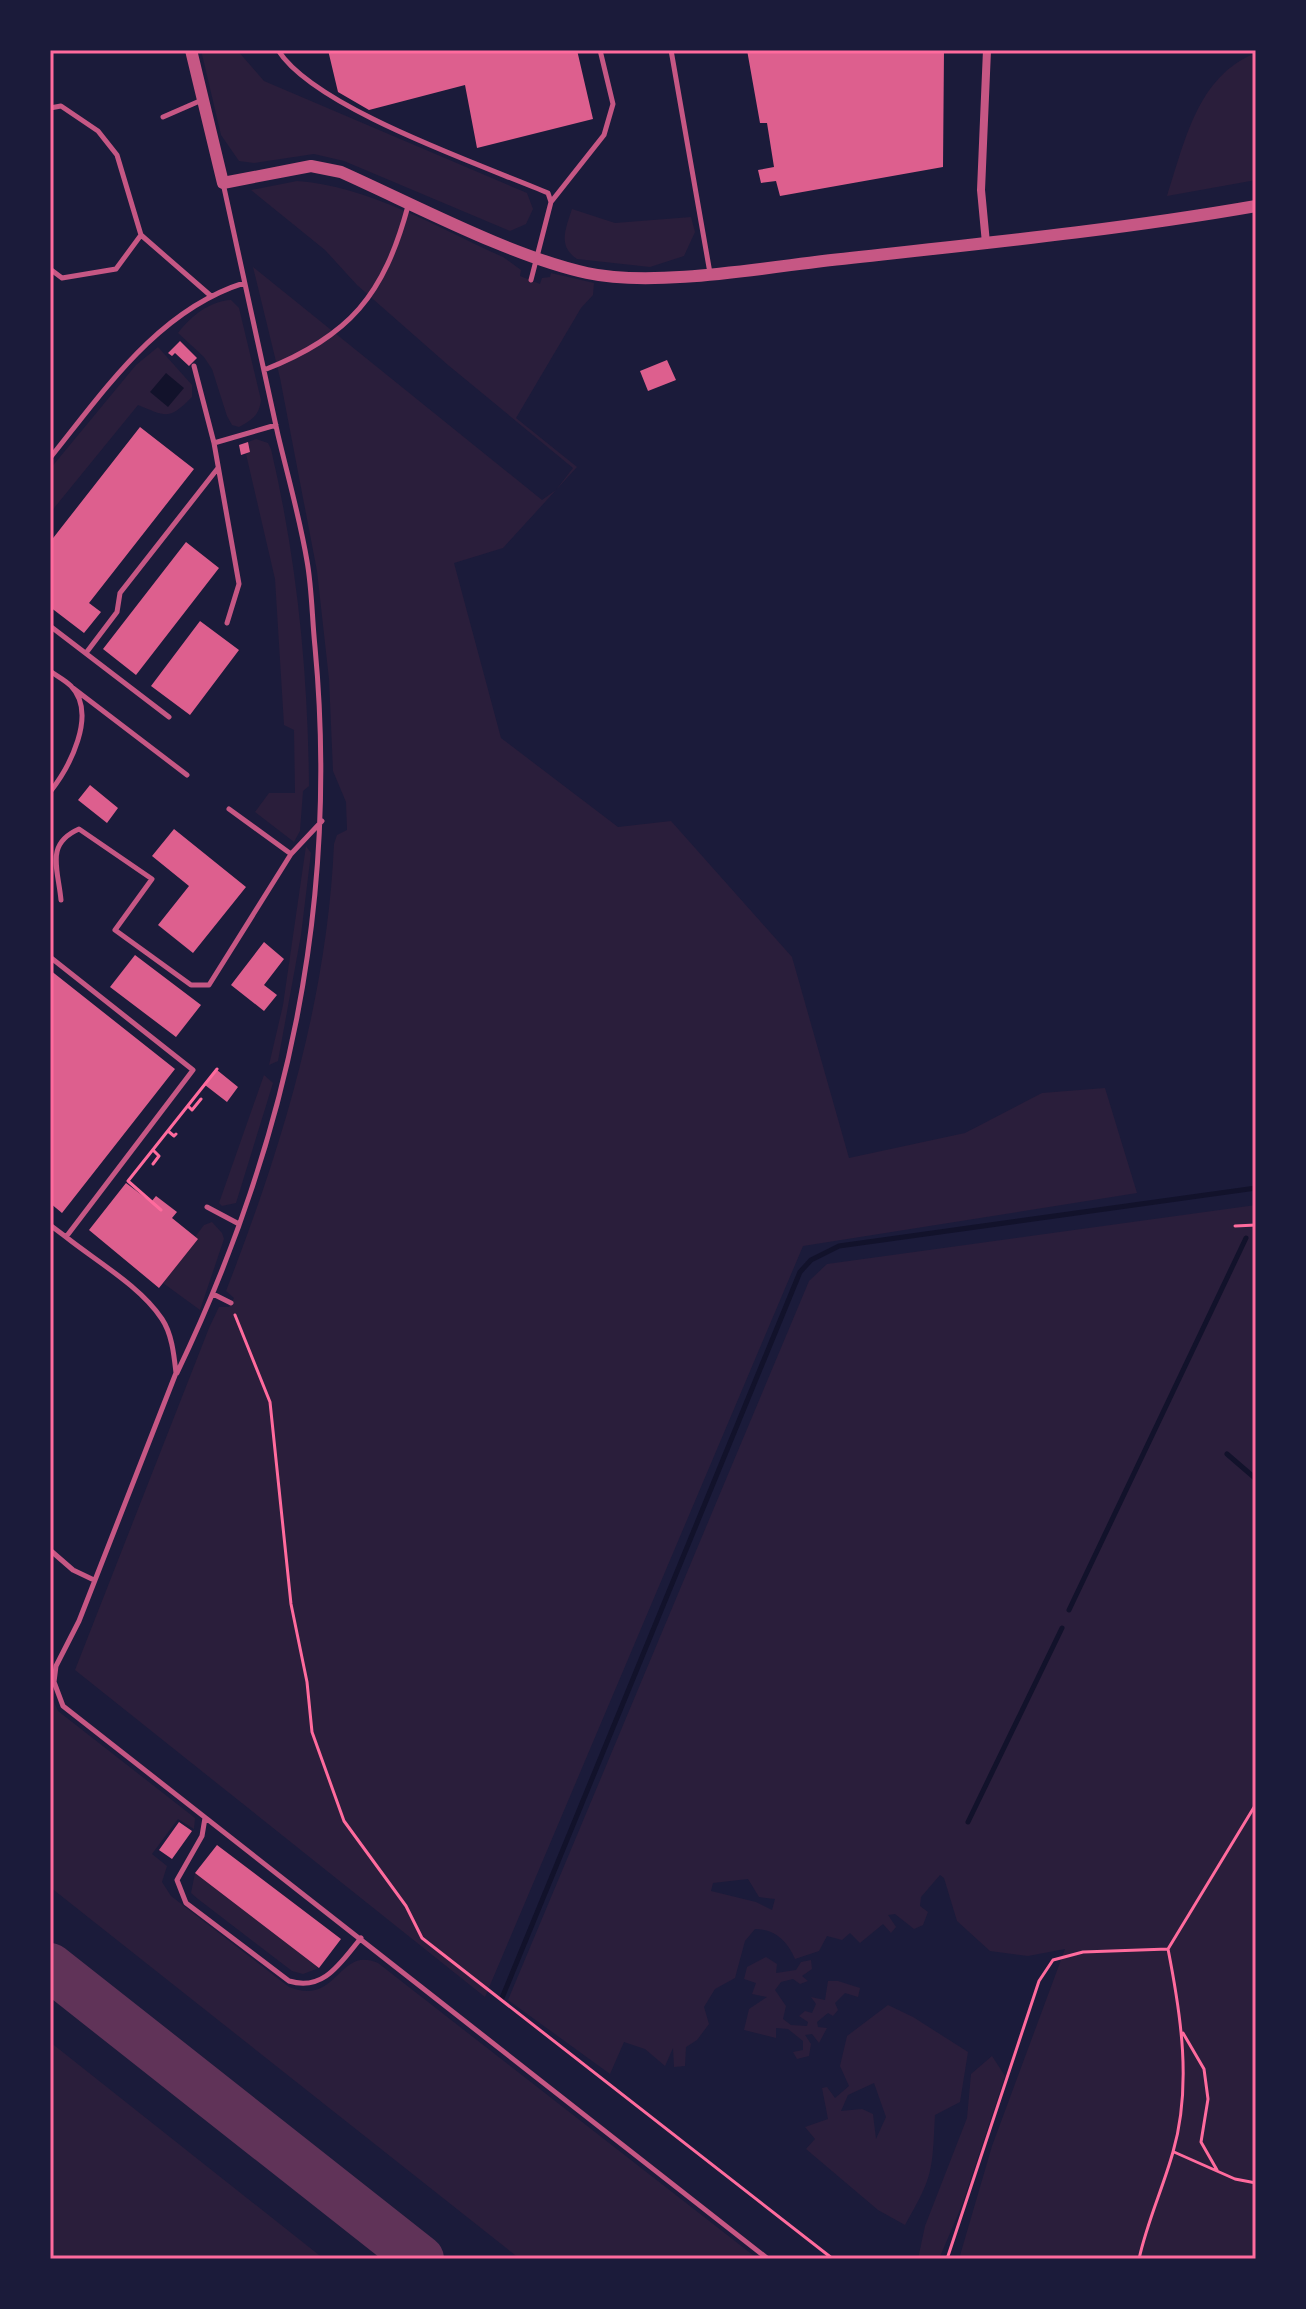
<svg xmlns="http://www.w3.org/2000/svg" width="1306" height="2309" font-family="'IBM Plex Sans',sans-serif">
<rect width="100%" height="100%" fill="#1b1b3a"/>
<path fill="#2a1e3b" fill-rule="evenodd" d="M201,50H237L264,81L527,193L533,209L526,224L510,231L344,161L314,154L254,163L239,161L221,135Z
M1256,53V180L1167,196C1185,142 1197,76 1256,53Z
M297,181C369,186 438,228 503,257L521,270L520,276L540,284L542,278L550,277L551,273L594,283L593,295L581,308L516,418L577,467L503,548L454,563L501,738L618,827L671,821L792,957L849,1158L965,1133L1042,1093L1105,1088L1137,1193L803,1246L485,1997L75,1670L209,1328L219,1307H229L234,1298L226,1291C282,1147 327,1000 334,844L337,835L347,830L346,802L333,771L329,679L317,571L280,378L253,267L542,500L556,490L573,468L448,365L357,285L325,250L251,190Z
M572,209L615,223L691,217L695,232L684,256L650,267L577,259C557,246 566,228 572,209Z
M231,300L239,308L261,400C259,416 252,420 239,427L232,425L227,416L212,369L204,357L178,333C191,316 210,301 231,300Z
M158,347L192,385V397C169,420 167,417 138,405L50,513V469L136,365Z
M256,439L268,443L271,449C297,561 308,671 309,786L303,791L300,831L294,842L255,812L269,793H295L294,730L284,725L275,579L246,454L250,452L248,442Z
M306,846L311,853L301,935L278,1061L269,1065L283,1005Z
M264,1075L273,1083L236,1203L222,1206L219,1203Z
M1256,1205V2259H959L992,2146L1065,1949L1028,1956L990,1951L957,1921L944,1878L940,1875L921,1897L920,1906L928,1912L923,1925L914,1929L895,1914L888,1915L896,1927L891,1933L883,1924L860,1943L850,1933L842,1940L827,1936L819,1951L795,1959C787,1940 774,1929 755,1929L745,1941L735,1978L715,1989L704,2007L709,2024L697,2040L686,2047L685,2066L674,2067L673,2048L665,2066L645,2049L624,2042L610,2074L508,2000L809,1281L827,1264ZM748,1879L759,1897L775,1899L772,1910L756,1902L711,1891L713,1883Z
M212,1222L222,1233L224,1239L200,1310L163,1283L197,1239L195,1237L204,1225Z
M50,1693L58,1711L195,1818L194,1829L178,1819L152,1854L167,1866L162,1882L171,1896L289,1987C338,2007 338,1945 378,1963L758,2259H520L50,1887Z
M195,1873L319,1968L303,1974L292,1971L198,1899L191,1893Z
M766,1957L777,1964L776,1973L796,1970L801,1962L811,1960L812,1969L802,1976L808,1981L800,1984L793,1979L781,1982L775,1990L786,2006L783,2019L791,2025L807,2026L808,2022L799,2016L805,2011L812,2013L816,2004L811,1997L825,2000L828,1981H838L860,1988L858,1997L845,1993L835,2003L838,2010L833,2016L828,2013L817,2022L818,2027L827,2028L819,2043L812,2034L805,2035L811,2044L809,2056L797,2059L793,2052L803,2050V2041L788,2029L776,2028V2038L744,2030L749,2009L767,1997L752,1994L756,1983L744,1979L747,1967Z
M888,2005L913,2017L968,2052L960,2102L935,2115C932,2171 934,2175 905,2225L878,2210L806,2149L815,2139L805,2127L828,2119L822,2088L827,2087L835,2098L849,2086L840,2066L847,2036ZM874,2083L886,2117L876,2139L873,2114L862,2109L841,2111L848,2095Z
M50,2042L324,2259H50Z
M992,2056L1005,2076L962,2205L939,2259H918L925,2226L967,2118L971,2074Z"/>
<path fill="#12122b" d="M166,373L184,388L168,407L150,392Z"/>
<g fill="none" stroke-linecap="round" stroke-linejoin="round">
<path stroke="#12122b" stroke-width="5" d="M1227,1454L1256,1479
M1069,1610L1246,1238
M968,1822L1062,1628
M502,1998L800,1272L811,1260L839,1246L1256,1188"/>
<path stroke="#603358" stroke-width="48" d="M50,1967L420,2259"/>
</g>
<path fill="#dd5f8e" d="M328,50H577L593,119L477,148L465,85L369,110L338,92Z
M747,50H944L943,167L780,196L776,181L761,183L758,170L774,167L767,123H760Z
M180,341L197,358L189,366L175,353L172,356L168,353Z
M667,360L676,380L648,391L640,371Z
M140,427L194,469L89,603L101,612L84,633L50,607V542Z
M248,442L250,452L241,455L239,445Z
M186,542L219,568L136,675L103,649Z
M200,621L239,650L190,715L151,686Z
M90,785L118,808L107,823L78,800Z
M174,829L246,887L193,953L158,925L189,886L152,856Z
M264,942L284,959L264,985L277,995L264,1011L231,985Z
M135,955L201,1005L176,1037L110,987Z
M50,970L175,1069L62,1213L50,1203Z
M217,1070L238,1087L227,1102L205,1085Z
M126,1183L151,1202L156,1196L177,1212L172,1218L198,1239L159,1288L89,1230Z
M179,1822L192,1831L172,1859L159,1850Z
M217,1845L341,1939L319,1968L195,1873Z"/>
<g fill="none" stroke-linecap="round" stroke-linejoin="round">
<path stroke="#ff6b9d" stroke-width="3" d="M188,1106L192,1110L201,1099
M168,1131L174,1136L176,1134
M153,1164L159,1156L153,1150
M161,1210L128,1181L217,1069
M1235,1226L1256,1225
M235,1315L270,1402L291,1604L307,1682L312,1732L344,1821L406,1906L422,1938L833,2259
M1183,2033L1204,2069L1208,2099L1201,2142L1217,2170
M1174,2152L1235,2179L1256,2183
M947,2259L1039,1981L1053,1960L1083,1952L1168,1949
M1139,2259C1147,2222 1163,2188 1173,2152C1192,2086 1181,2015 1168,1949L1256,1804"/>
<path stroke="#c65784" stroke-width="5" d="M278,50C314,108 482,165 548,193L551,202
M671,50L710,273
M50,108L61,106L98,131L117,155L141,235L116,269L62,278L50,269
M163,117L202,100
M141,235L211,296
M531,280L551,202L604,135L613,104L600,50
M194,366L214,443L276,425
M264,370C350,336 384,295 408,206
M214,443L239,584L227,623
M50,458C104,391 158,310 244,283
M50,626L169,717
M86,653L117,612L120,593L218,468
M50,671C57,676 65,680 71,686C98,714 69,768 50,792
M73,688L187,775
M229,809L291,854
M61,900C58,868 45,844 79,829L152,879L115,930L191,985H209L291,854L322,821
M50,957L193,1070L66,1237C96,1261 140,1286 162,1319C172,1334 174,1355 176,1373L79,1621L56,1666L54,1682L63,1706L768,2259
M207,1207L239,1224
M50,1225L66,1237
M213,1294L231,1303
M177,1373C288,1141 339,903 315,647C312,618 312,589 307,561C300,519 288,477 278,435C260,351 241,267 223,183
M50,1550L73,1570L94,1580
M205,1818L202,1836L177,1880L186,1903L289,1981C324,1992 341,1962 361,1938"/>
<path stroke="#c65784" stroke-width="8" d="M986,243L981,190L987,50"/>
<path stroke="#c65784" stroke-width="12" d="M191,50L223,183L311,166L341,172C415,205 510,256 587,273C651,287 757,269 823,261C967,245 1113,231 1256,206"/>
</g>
<rect width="1306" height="2309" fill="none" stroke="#1b1b3a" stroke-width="104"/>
<rect x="52" y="52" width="1202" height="2205" fill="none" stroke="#ff6b9d" stroke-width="3"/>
</svg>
